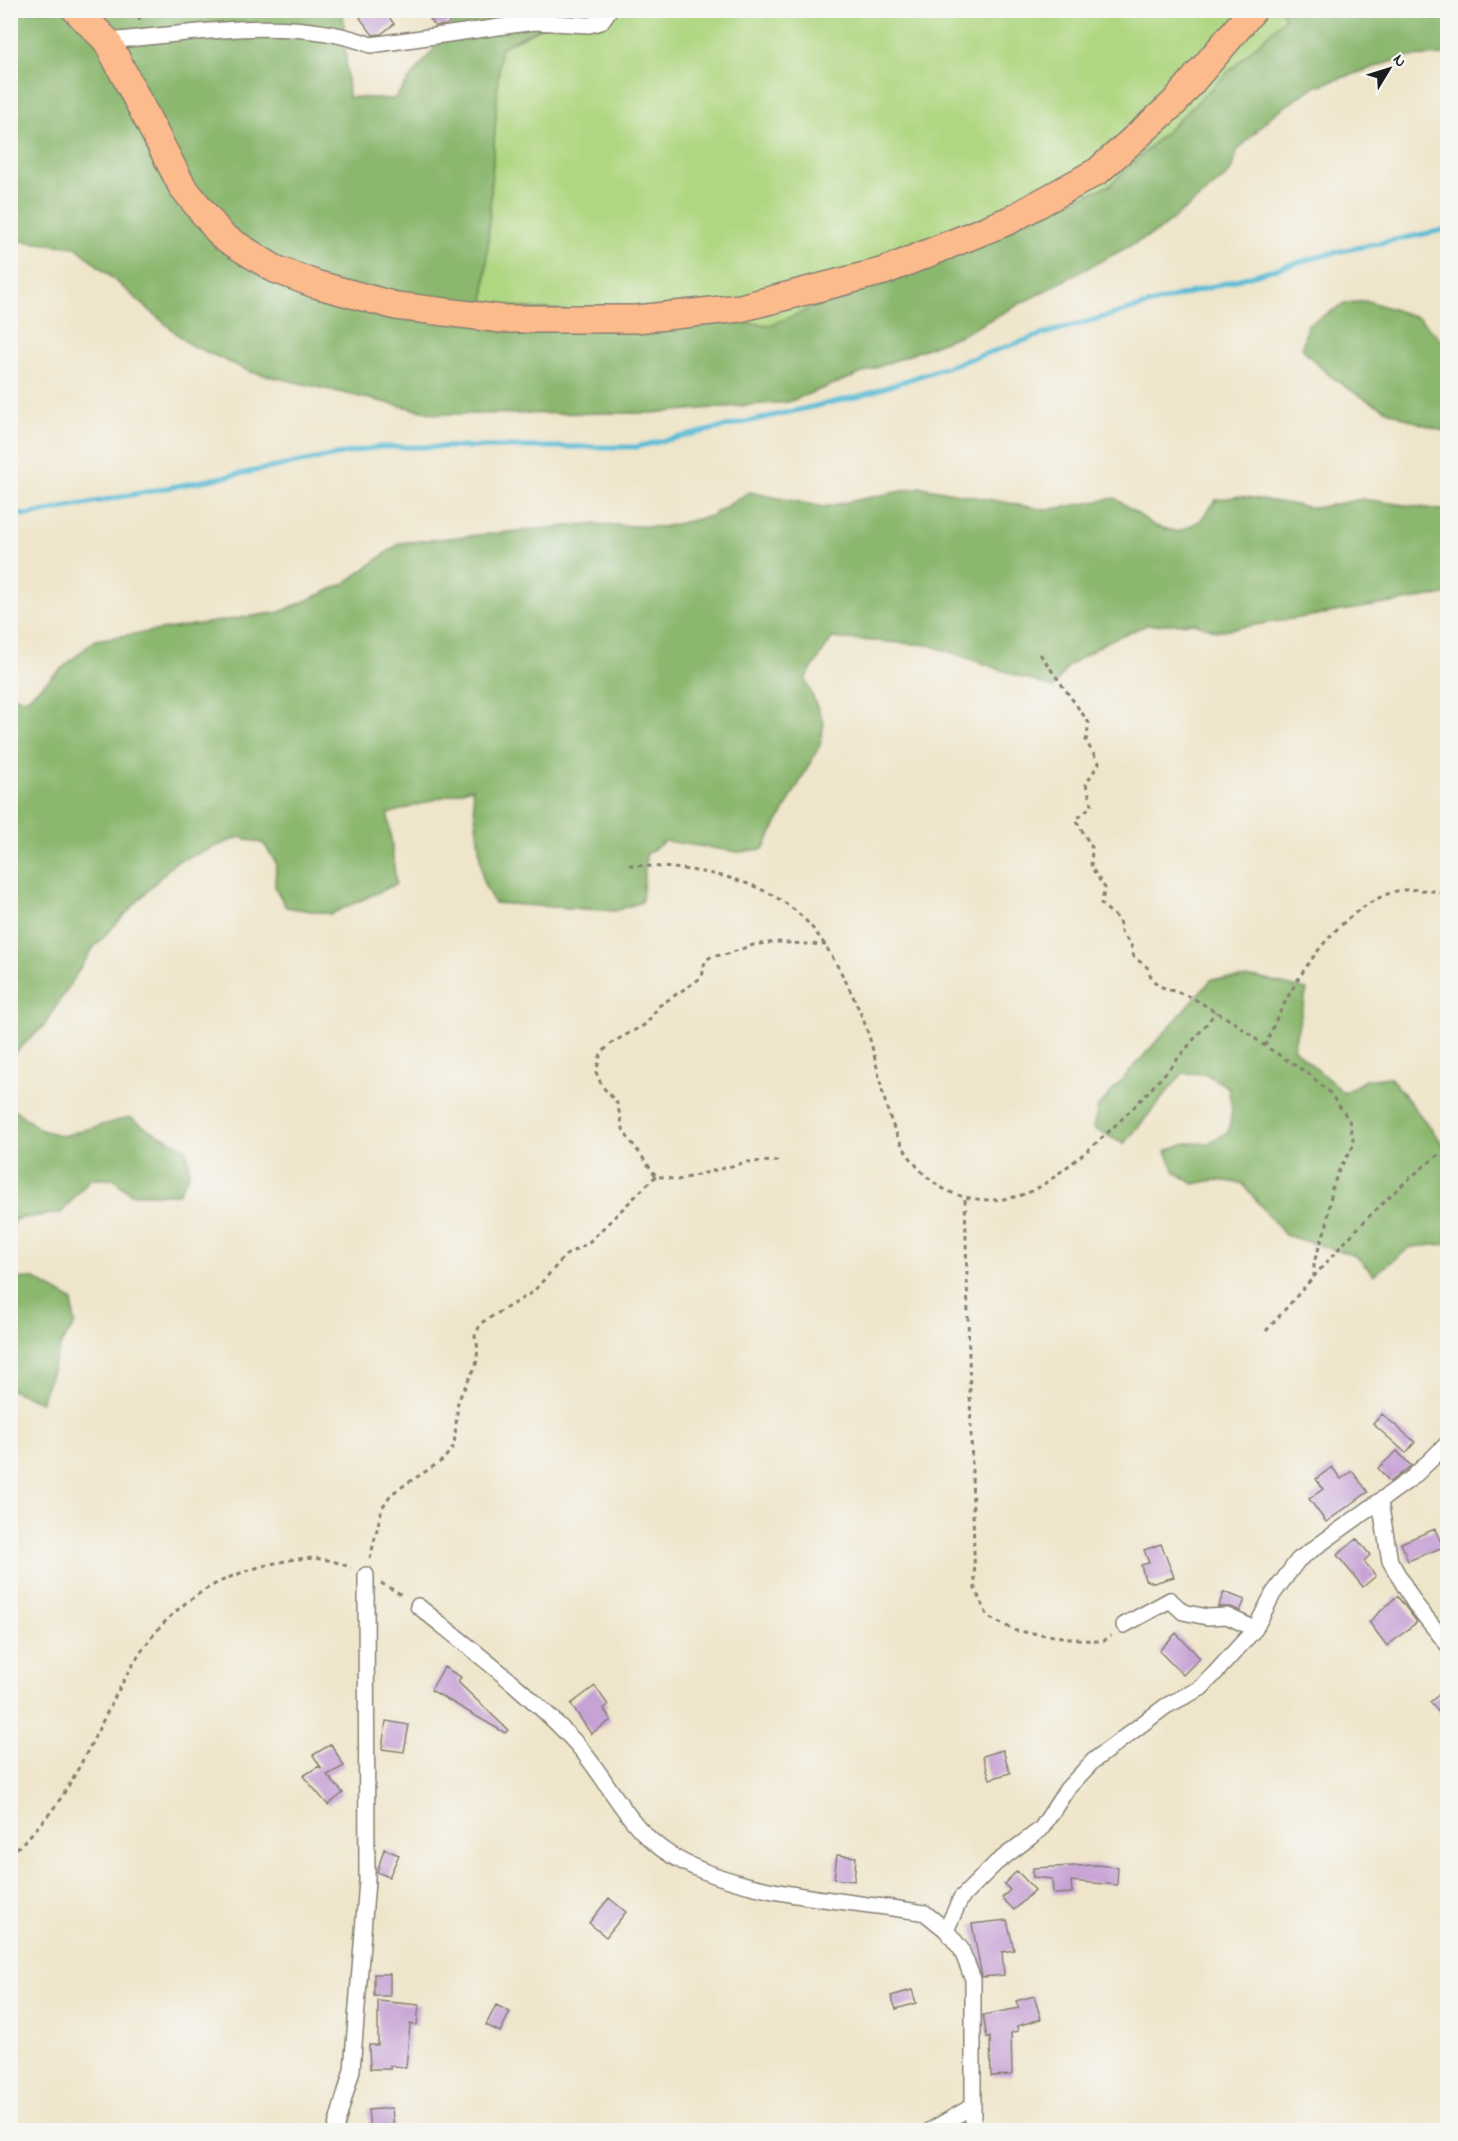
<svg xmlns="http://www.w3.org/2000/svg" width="1458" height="2141" font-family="'Indie Flower',sans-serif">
<rect width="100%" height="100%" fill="#f6f6f2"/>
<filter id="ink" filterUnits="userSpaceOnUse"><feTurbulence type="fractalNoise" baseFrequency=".0167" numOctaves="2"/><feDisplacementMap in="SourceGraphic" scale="12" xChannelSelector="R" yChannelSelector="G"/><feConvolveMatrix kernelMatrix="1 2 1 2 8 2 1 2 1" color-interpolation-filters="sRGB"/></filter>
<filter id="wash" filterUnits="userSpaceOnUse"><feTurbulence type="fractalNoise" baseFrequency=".008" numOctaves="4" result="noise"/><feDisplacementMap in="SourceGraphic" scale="24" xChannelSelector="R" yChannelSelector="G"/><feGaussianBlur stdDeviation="1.35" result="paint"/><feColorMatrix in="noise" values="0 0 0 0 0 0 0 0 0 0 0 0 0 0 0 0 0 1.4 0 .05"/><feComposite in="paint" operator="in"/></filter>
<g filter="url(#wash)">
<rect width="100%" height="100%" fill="#efe5ca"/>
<path fill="#afd680" stroke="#66794e" stroke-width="1.5" d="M1282,10L1286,18L1110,185L772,325L484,305L500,48L573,11Z"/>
<path fill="#8bb76e" stroke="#546a45" stroke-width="1.5" d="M10,11H343L348,97L394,99L464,11H573L500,48L484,305L771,325L1110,185L1285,18L1282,11H1447L1448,55L1406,57L1314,87L1271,116L1238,150L1230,173L1158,231L963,334L788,402L651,413L436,414L251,372L189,344L76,247L11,240Z
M1368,301L1419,318L1447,346V432C1395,417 1338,391 1302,348L1307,325L1346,303Z
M921,487L1047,510L1115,498L1155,526L1178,532L1200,521L1216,500L1240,496L1315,508L1362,499L1447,511V594L1217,631L1194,623L1147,625L1106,642L1068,666L1053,688L930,645L832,638L805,679L824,723L820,745L763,849L739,852L665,841L646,855L642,902L615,911L494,903L483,882L472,788L388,814L396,884L331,914L286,907L275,887L276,863L264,844L240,837L174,863L93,948L43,1027L11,1056V696L26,699L95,640L280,612L344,584L400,543L589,524L663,527L711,516L749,492L823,507Z
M1258,978L1307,990L1293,1048L1344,1093L1365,1080L1390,1077L1447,1149V1244L1411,1247L1374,1275L1356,1256L1285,1235L1242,1183L1215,1180L1194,1184L1175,1172L1166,1151L1186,1143H1209L1229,1131L1232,1109L1228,1087L1206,1074L1183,1073L1124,1144L1093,1128L1098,1107L1212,979Z
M11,1107L41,1130L63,1136L130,1117C148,1131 168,1138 187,1150L189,1174L178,1194H131L113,1179H90L61,1213L15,1219L11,1228Z
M33,1278L72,1300L75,1324L61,1344L41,1402L11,1390V1279Z"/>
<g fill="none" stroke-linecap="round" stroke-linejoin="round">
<path stroke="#57bbd5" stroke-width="5" d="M10,513L27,515L378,447H636L860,396L1047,333L1332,253L1448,229"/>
</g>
<g id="blocks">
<path fill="#c7a3d5" d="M371,10H384L394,24L381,34L373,35L360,18Z
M424,10H465L446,25L435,26Z
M1382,1414L1415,1442L1406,1453L1373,1424Z
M1397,1451L1411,1466L1390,1482L1378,1468Z
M1332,1467L1341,1479L1352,1471L1368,1492L1326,1522L1309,1499L1323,1489L1316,1479Z
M1435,1529L1443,1547L1408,1561L1401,1543Z
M1357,1539L1370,1555L1364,1561L1376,1576L1363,1587L1337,1555Z
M1161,1544L1174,1577L1154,1583L1145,1580L1141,1565L1149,1563L1144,1550Z
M1224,1592L1245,1600L1240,1611L1231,1607H1218Z
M1397,1596L1417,1622L1387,1646L1369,1622Z
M1176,1633L1200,1658L1183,1675L1159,1651Z
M444,1667L461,1677L458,1682L508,1730L505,1733L431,1690Z
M595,1686L608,1705L604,1709L611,1720L591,1734L571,1704Z
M1448,1687V1723L1430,1702Z
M386,1721L409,1725L404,1752L382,1749Z
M331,1744L344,1766L327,1775L343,1793L328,1805L303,1776L319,1766L322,1769L313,1755Z
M1003,1750L1010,1773L990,1779L983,1756Z
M384,1849L399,1855L389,1877L377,1872Z
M837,1855L856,1857L854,1881L834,1879Z
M1096,1865L1118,1867L1117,1885L1071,1881L1072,1893L1053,1894L1052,1879L1033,1877V1868Z
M1017,1871L1035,1890L1014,1910L1002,1898L1010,1890L1004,1884Z
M609,1898L626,1912L606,1937L589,1923Z
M1007,1920L1014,1950L1002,1952L1004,1975L982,1977L972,1924Z
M374,1974H390V1996H374Z
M912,1990L916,2003L896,2009L891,1996Z
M1034,1996L1041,2019L1017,2026L1018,2031L1011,2033L1012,2075L991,2076L990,2037L987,2038L983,2015L1019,2008L1016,2001Z
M378,2001L419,2005L417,2025L410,2024L406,2067L390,2066V2069H370L369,2045H378Z
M496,2005L510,2012L500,2032L486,2025Z
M392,2108L394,2130H370L368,2110Z"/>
</g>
</g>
<g filter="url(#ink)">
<use href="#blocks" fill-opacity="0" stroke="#868073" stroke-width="1.5"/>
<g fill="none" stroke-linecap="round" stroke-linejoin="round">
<g stroke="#868073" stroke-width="18">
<path id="street" d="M107,41C190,34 292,14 371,45L535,22L589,25L601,22L609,10
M1380,1502L1390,1561L1415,1604L1448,1645
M418,1606C471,1649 526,1690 573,1740C613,1783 627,1835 685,1863C760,1899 845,1899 925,1913L946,1930L961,1949L973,1979V2130
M1124,1625L1170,1600L1183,1612L1207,1617L1227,1616L1255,1629
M946,1930L961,1898L996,1863L1041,1829L1067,1789L1093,1761L1166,1706L1201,1688L1217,1671L1255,1629L1273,1594L1298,1560L1413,1477L1448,1443
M335,2130L352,2070L367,1881L366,1575
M931,2130L973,2106"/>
</g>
<g stroke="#868073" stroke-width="30">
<path id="highway" d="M76,10L107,41L182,186L222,236L275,269L315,284L396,306L502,319H637L740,308L884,271L1010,220L1098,171L1174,103L1253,10"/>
</g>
<path stroke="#868073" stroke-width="3" stroke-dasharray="4.5 4.5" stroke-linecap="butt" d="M139,20L142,10
M1040,654L1089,723L1086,741L1099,763L1086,784L1092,805L1076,820L1092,848L1091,867L1105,888L1101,904L1119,920L1121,932L1131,945L1134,957L1147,967L1152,979L1159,986L1191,997L1235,1023L1265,1046L1309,1074L1330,1093L1349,1120L1354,1145L1340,1168L1332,1188L1327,1224L1314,1262V1277
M629,865C691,868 764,874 809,924C830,947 855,997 866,1027C877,1058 880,1092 892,1123C902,1150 922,1179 948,1191C972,1202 1002,1203 1027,1193C1043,1187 1059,1173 1072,1163C1127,1120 1172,1067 1216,1012
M1265,1046C1287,989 1332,913 1393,892C1408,887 1432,891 1448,893
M778,1161L747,1162L678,1180L656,1176L624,1132L617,1103L602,1086L596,1072L601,1053L613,1042L646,1024L659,1006L702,977L705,961L712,956L724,955L753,945L775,942L826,945
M965,1199L975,1589L988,1617L1016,1631L1093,1641H1104L1111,1635
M1266,1331C1323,1267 1378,1198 1448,1148
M370,1559L382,1508L391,1494L443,1460L454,1446L458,1401L476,1365L478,1348L475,1336L481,1323L533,1292L566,1255L588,1243L656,1176
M381,1583L404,1596
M10,1855C30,1836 50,1816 64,1793C124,1696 136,1600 263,1566C294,1558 321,1553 351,1568"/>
<use href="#street" stroke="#fff" stroke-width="15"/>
<use href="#highway" stroke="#fbbb8d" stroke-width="27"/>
</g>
</g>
<rect width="1458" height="2141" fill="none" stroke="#f6f6f2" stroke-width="36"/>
<g transform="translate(1389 69) rotate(52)" stroke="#f6f6f2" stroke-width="4.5" paint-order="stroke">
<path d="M0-4.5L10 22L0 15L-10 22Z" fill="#1c1c1c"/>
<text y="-9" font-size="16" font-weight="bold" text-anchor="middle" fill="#1c1c1c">N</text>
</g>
</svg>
